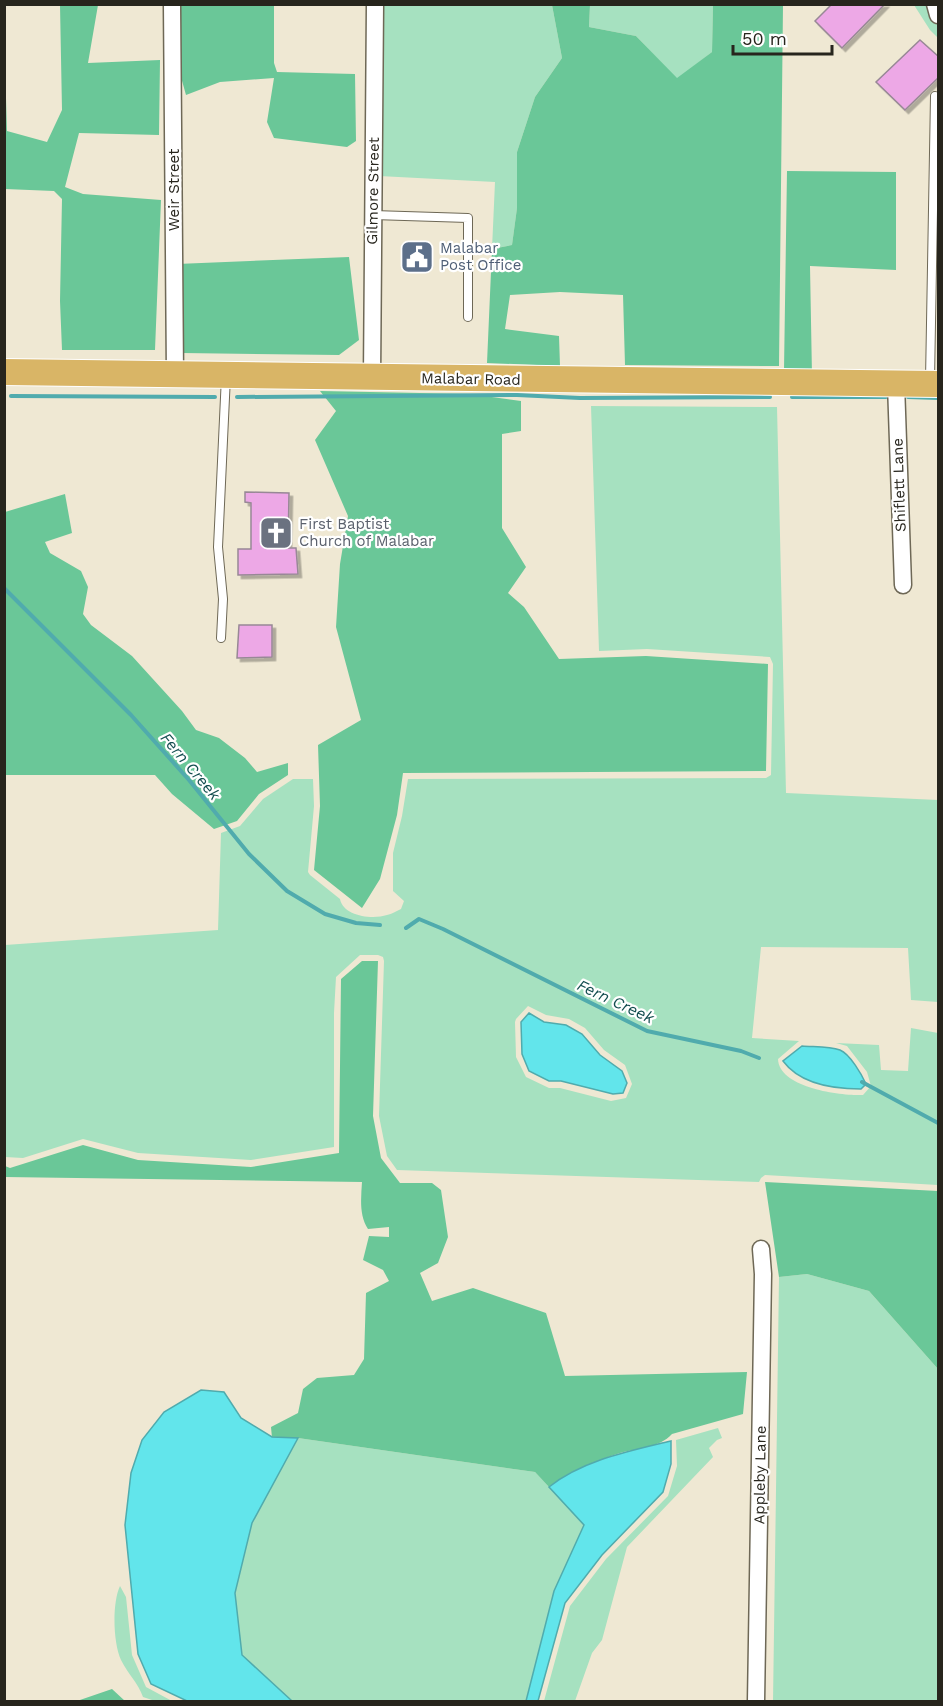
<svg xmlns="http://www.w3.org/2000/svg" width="943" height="1706" font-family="'Work Sans',sans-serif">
<defs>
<filter id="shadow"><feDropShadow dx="3.5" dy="3.5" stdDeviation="0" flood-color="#0004"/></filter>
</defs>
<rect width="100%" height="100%" fill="#efe8d3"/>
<path fill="#a6e1c0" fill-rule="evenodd" d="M381,5H552L562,58L535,97L517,152V208L512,245L492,249L495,182L379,176Z
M590,5H713L712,52L677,79L636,36L589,27Z
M914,5H938V38L930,30Z
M591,406L777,407L786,793L938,800V1002L911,1000L908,948L761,947L752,1038L799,1041L778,1059C779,1088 841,1096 863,1095L871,1086L867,1072L847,1046L836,1043L879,1045L881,1070L908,1071L911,1028L938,1033V1185L765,1175L761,1178L759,1182L397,1170L387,1156L379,1116L384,961L383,957L378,955H360L336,977L334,1013V1147L251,1160L138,1153L83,1139L23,1158L5,1157V945L218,930L221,833L240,826L263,799L293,779H313L314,806L308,872L310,875L340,899C343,916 372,920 387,915C392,914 396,911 401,909L404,901L393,891V853L402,816L408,779L766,778L771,775L773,664L770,657L647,649L599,651ZM528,1006L546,1015L569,1019L585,1028L604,1050L625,1065L632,1084L626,1098L611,1101L560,1088H549L526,1077L516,1057L515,1022L516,1019Z
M807,1274L869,1291L938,1369V1701L773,1702L779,1277Z
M718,1428L722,1438L717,1440L709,1448L713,1457L627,1547L602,1640L592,1653L575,1701H544L570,1606L606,1559L668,1496L677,1466L676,1440Z
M298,1438L535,1472L585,1525L554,1591L526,1701H292L242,1655L235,1593L252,1523Z
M120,1586L126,1597L132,1655L146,1687L172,1701H155L143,1697C138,1683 128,1674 121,1660C113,1643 112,1603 120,1586Z"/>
<path fill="#6ac798" d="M60,5H98L88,63L160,60L159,135L79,133L65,187L83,194L161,200L155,350H62L60,301L62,199L54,191L5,189V65L7,131L47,142L62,110Z
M179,5H274V63L277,72L355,74L356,141L347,147L274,138L267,122L274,78L220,82L186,95L179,70Z
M552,5H590L589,27L636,36L677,78L712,52L713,5H783L779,366L625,365L623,295L560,292L510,295L505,329L559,336L560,366L487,363L492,249L512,245L517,208V152L535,97L562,58Z
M787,171L896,172V270L810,266L812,376L784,370Z
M349,257L359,340L339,355L182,353L177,264Z
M320,391L470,394L521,401V431L502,434V528L526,567L508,593L524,607L559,659L646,656L768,664L766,771L403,773L397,815L380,879L362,908L314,870L320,806L318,745L361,720L336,627L340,564L348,516L315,440L336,411Z
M65,494L72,533L45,542L50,553L81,571L88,587L83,614L91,625L132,656L182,711L196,730L219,738L245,758L257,772L288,763V775L259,794L237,821L214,829L172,794L155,775H5V512Z
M362,961H378L373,1116L381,1158L400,1183H432L441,1190L448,1237L438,1263L420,1273L432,1301L473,1288L546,1313L565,1376L747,1372L743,1414L672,1434C659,1448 638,1448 620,1453C596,1461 569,1471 549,1487L535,1472L298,1438H272L271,1427L298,1413L303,1389L317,1378L354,1375L364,1359L366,1293L389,1281L383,1270L363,1260L369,1236L389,1237V1227L368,1229C359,1215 361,1198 362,1182L5,1177V1166L10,1168L83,1145L138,1160L251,1167L339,1153L341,979Z
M765,1182L938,1191V1369L869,1291L807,1274L779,1277Z
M112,1689L125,1701H77Z"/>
<path fill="#62e5eb" stroke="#50abad" stroke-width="1.5" d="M529,1013L544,1022L566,1025L582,1034L600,1055L622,1071L627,1083L623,1093L613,1094L561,1081H549L529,1071L522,1054L521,1022Z
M802,1046C814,1047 829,1046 840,1050C850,1054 862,1075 866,1084L861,1089C834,1089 800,1084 783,1061Z
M201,1390L224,1392L241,1418L272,1437L298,1438L252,1523L235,1593L242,1655L292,1701H187L151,1684L138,1654L125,1525L131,1473L142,1440L164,1412Z
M671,1441V1464L663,1492L602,1555L565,1603L538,1701H526L554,1591L584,1525L549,1487C583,1460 630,1451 671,1441Z"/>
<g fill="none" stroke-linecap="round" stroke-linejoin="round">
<path stroke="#50abad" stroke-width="4" d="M11,396L215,397
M237,397L517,395L580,398L770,397
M792,397H886
M908,397L938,398
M4,588L131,715L189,780L249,854L287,891L325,914L356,923L380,925
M406,928L419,919L443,929L647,1031L741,1051L759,1058
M862,1082L938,1123"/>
</g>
<path fill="#eda8e6" stroke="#988896" stroke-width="1.5" filter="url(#shadow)" d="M832,4H885L842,48L815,21Z
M920,40L939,57V77L905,110L876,82Z
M245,492L289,493L288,548H296L298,574L238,575V549H251V503L245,502Z
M239,625H272V657L237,658Z"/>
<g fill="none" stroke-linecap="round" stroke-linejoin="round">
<g stroke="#6e6856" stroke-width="10">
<path id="lane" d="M373,215L468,218V317
M930,380L935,96
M221,638L223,599L218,547L226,376"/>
</g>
<g stroke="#6e6856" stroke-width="19">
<path id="street" d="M172,4L175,375
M935,4L938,15
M372,378L375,4
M896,384L903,585
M756,1702L763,1274L761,1249"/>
</g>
<g stroke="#fff" stroke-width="28">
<path id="primary" d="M4,372L938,384"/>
</g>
<use href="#lane" stroke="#fff" stroke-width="8"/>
<use href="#street" stroke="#fff" stroke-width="16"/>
<use href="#primary" stroke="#d9b566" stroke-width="26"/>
</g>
<defs>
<g id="civic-square" transform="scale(1.725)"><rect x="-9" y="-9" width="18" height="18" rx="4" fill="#5c6f8a" stroke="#fff"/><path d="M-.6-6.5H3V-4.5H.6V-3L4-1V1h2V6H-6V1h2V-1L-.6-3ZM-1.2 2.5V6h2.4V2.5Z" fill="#fff"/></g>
<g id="church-square" transform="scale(1.725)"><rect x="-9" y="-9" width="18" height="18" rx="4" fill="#6b7280" stroke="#fff"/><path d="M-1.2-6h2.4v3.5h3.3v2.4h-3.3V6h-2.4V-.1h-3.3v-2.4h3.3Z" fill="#fff"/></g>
</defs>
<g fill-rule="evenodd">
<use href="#civic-square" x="417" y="257"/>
<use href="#church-square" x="276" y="533"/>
</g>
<g text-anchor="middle" stroke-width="4.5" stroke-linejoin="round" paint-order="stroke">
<g font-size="15" fill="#27251d" stroke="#fff">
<text transform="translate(174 190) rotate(-90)" y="5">Weir Street</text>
<text transform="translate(373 191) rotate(-89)" y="5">Gilmore Street</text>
<text transform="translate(471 379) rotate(1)" y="5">Malabar Road</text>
<text transform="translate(899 485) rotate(-92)" y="5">Shiflett Lane</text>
<text transform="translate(760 1475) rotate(-89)" y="5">Appleby Lane</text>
</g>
<g font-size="15" fill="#4e5e75" stroke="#fff" text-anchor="start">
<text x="440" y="253">Malabar<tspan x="440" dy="17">Post Office</tspan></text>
</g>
<g font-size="15" fill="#5b616d" stroke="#fff" text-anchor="start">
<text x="299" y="529">First Baptist<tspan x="299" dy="17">Church of Malabar</tspan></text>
</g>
<g font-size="16" font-style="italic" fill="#144e50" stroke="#fff">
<text transform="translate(191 766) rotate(50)" y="6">Fern Creek</text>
<text transform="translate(616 1001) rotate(25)" y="6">Fern Creek</text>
</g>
</g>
<rect width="943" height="1706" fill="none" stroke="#27251d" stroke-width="12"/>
<path d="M733 45v9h99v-9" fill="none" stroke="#27251d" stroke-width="3"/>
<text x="742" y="45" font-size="18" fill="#27251d" stroke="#ffffff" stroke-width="4.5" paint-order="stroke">50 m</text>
</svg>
